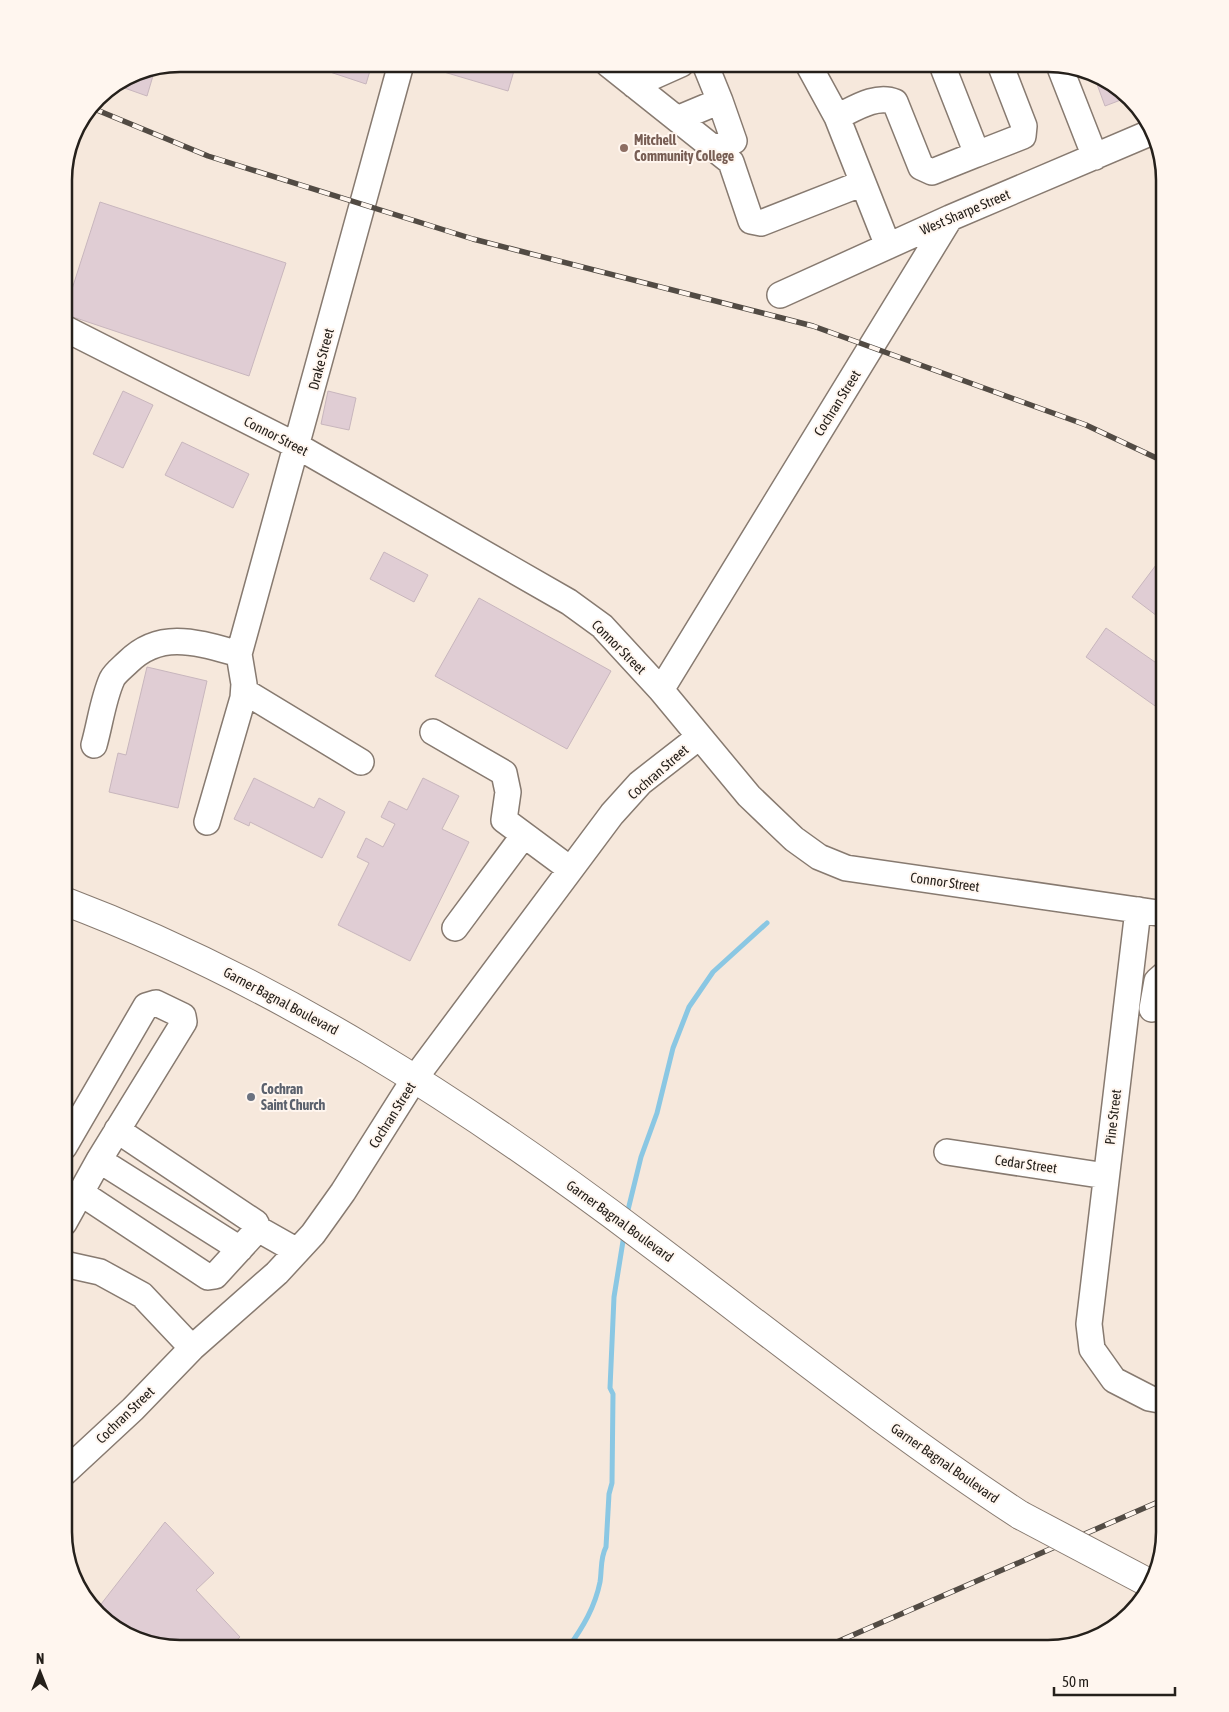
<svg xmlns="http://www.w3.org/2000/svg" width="1229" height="1712" font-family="'Asap Condensed',sans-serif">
<rect width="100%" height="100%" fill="#f6e8dc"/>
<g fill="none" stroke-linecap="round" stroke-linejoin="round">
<path stroke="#8ac7e3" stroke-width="5" d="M627,1214L641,1157L657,1113L673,1048L689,1007L713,972L767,923
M568,1648C583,1627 595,1607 600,1582C602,1570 600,1558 606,1547L609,1494L612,1483L613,1394L610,1388L614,1297L624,1235"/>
</g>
<path fill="#e0cdd4" stroke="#c8b6bd" d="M312,64H372L366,84L312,66Z
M428,64H516L508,91L427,67Z
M155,69L147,96L116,85L136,73Z
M1094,76L1107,80L1126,98L1105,106Z
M100,202L286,263L249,376L64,314Z
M123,391L153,405L123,468L93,454Z
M328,391L356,398L349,430L321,424Z
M182,442L249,474L233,508L165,475Z
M384,552L428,575L414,602L370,579Z
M1165,553V622L1132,597Z
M479,598L611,671L567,749L435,676Z
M1106,628L1165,669V713L1086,657Z
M147,667L207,681L178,808L109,792L118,753L126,755Z
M254,778L314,808L319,798L345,812L322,858L250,822L249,826L234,819Z
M423,778L459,796L442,829L469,842L410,961L338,925L369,863L357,857L366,838L383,847L395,824L381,817L389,801L407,810Z
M165,1522L214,1573L196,1590L240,1637L228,1648H174L122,1632L98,1608Z"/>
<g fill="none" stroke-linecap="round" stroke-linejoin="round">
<g stroke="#877a70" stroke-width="28">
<path id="minor" d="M608,64L731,162L751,221L761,223L863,183
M808,64L837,117
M1059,65L1095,157
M634,85L681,64
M677,119L720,101L705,64
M713,148L734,141L720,101
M977,154L1023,136L1024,126L1000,64
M888,246L837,117C854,109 876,94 895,102L921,167L932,172L977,154L944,70L946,64
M780,295L950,218L1152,132
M64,328L297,446L569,602L602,626L661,690L749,796L794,839L819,857L846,868L1165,914
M661,690L950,218
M244,691L361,762
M433,732L504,773L508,792L504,820L570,869
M94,745C100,724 103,699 112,679C115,673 123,667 128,662C161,629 199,643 239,654
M207,822L243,698L244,684L239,654L401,64
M1138,910L1089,1324L1092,1349L1114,1380L1149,1398L1165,1401
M455,928L524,835
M1152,1009L1157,981L1165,974
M947,1152L1106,1176
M99,1160L240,1249
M81,1193L208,1277L215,1276L258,1229L256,1223L117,1130
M64,1223L99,1160L184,1022L183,1016L156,1003L146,1006L64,1147
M258,1229L297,1251
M64,1264L100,1272L142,1295L192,1348
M64,1473L133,1409L192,1348L277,1273L313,1234L343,1192L415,1078L612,814L640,783L699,737"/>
</g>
<g stroke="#877a70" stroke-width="30">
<path id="highway" d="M64,901C276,981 466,1104 646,1240C770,1333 890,1430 1020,1515"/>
</g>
<use href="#minor" stroke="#fff" stroke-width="25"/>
<use href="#highway" stroke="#fff" stroke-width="28"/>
<g stroke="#524b44" stroke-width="5.5">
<path id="rail" d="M92,108L208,156L473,239L813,326L1086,425L1165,462
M823,1648L1165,1499"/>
</g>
<use href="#rail" stroke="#fff6ef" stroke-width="4" stroke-dasharray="11" stroke-linecap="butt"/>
<g stroke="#877a70" stroke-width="30" stroke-linecap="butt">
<path id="highway-bridge" d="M1020,1515L1147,1582"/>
</g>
<use href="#highway-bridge" stroke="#fff" stroke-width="28"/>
</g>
<circle fill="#8d6e63" stroke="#fff6ef" stroke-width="2" cx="624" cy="148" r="5"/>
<circle fill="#6b7280" stroke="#fff6ef" stroke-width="2" cx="251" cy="1097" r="5"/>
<g text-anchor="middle" stroke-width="4" stroke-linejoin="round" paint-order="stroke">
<g font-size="14" font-weight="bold" fill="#785e54" stroke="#fff6ef" text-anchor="start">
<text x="634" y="145">Mitchell<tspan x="634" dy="16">Community College</tspan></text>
</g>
<g font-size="14" fill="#25201b" stroke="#fff6ef">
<text transform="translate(965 212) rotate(-23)" y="5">West Sharpe Street</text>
<text transform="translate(321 359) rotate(-75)" y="5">Drake Street</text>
<text transform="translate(837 403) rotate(-58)" y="5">Cochran Street</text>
<text transform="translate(276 436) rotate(27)" y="5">Connor Street</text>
<text transform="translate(619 647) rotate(45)" y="5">Connor Street</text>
<text transform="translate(658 772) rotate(-41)" y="5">Cochran Street</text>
<text transform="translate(945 882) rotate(8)" y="5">Connor Street</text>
<text transform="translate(281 1001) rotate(28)" y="5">Garner Bagnal Boulevard</text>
<text transform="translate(392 1115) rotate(-58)" y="5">Cochran Street</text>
<text transform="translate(1113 1117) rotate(-83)" y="5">Pine Street</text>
<text transform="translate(1026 1164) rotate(8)" y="5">Cedar Street</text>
<text transform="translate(620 1221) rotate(36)" y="5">Garner Bagnal Boulevard</text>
<text transform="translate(125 1415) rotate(-44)" y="5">Cochran Street</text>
<text transform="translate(945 1463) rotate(35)" y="5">Garner Bagnal Boulevard</text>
</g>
<g font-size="14" font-weight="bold" fill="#5b616d" stroke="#fff6ef" text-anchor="start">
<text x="261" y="1094">Cochran<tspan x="261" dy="16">Saint Church</tspan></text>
</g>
</g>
<path d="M0 0H1229V1712H0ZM180 72H1048A108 108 0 0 1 1156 180V1532A108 108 0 0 1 1048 1640H180A108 108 0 0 1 72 1532V180A108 108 0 0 1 180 72Z" fill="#fff6ef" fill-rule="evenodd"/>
<path fill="none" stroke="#25201b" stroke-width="2.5" d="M180 72H1048A108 108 0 0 1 1156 180V1532A108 108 0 0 1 1048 1640H180A108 108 0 0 1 72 1532V180A108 108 0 0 1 180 72Z"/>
<g transform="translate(40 1672)" stroke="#fff6ef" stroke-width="4" paint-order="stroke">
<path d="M0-4L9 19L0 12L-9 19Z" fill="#25201b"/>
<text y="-8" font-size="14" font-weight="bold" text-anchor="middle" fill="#25201b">N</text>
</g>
<path d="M1054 1687v8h121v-8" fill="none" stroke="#25201b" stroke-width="2.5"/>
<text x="1062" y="1687" font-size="15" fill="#25201b" stroke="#fff6ef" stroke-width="4" paint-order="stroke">50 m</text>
</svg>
